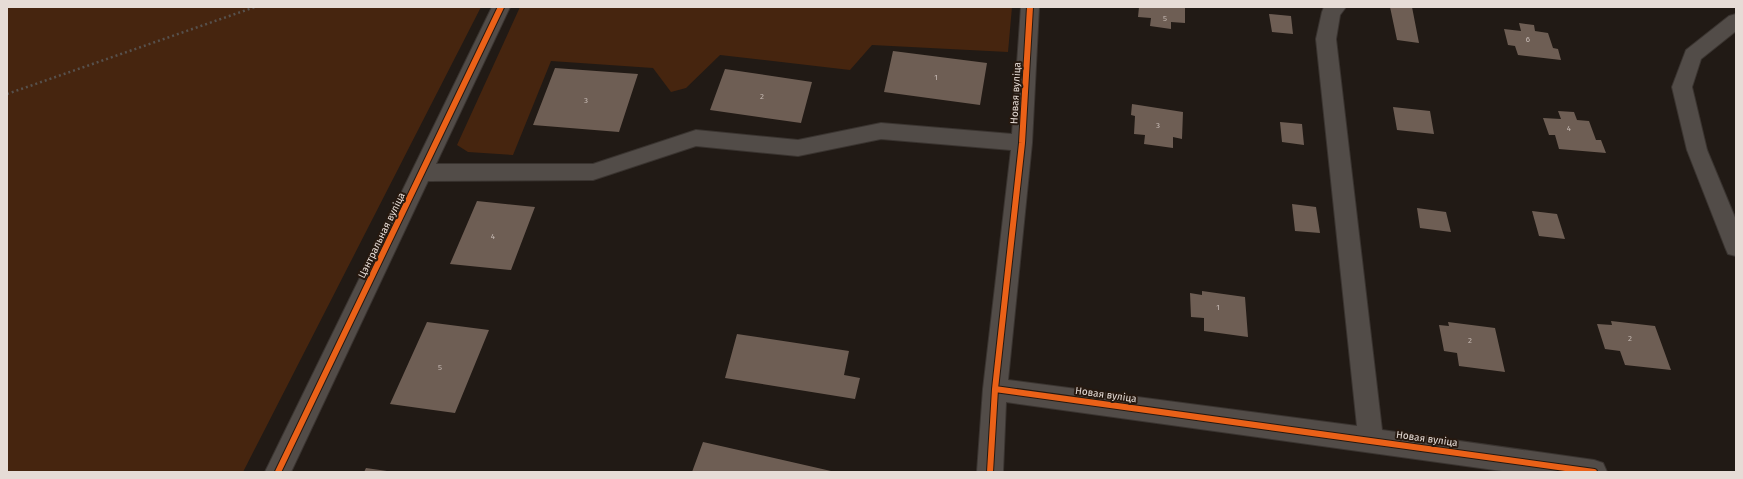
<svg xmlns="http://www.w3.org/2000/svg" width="1743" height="479" font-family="'Fira Sans',sans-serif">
<rect width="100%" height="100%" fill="#211a15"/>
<path fill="#46250f" d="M7,7H481L243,472H7Z
M520,7H1012L1008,52L872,45L850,70L720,55L686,88L671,92L653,68L551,61L513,155L468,152L457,145Z"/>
<path fill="#6e5e54" d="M1139,7H1185V23L1171,22V29L1150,26L1151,18L1138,17Z
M1390,7H1412L1419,43L1397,40Z
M1269,14L1291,16L1293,34L1272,32Z
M1519,23L1534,25L1535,31L1548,33L1553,48L1558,49L1561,60L1518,55L1515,46L1508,45L1504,29L1521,31Z
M893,51L987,63L980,105L884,92Z
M555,68L638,74L619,132L533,125Z
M725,69L812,82L801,123L710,110Z
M1132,104L1183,112L1182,139L1173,137V148L1144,144L1145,135L1134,134L1135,116L1131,115Z
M1393,107L1430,111L1434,134L1397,130Z
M1558,111L1574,112L1577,120L1589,121L1596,140H1601L1606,153L1559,149L1555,135H1549L1543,118L1561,119Z
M1280,122L1302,124L1304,145L1282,142Z
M477,201L535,207L511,270L450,264Z
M1292,204L1316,207L1320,233L1295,231Z
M1417,208L1446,212L1451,232L1420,228Z
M1532,211L1557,214L1565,239L1539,236Z
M1202,291L1245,297L1248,337L1204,331V318L1191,317L1190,293L1202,295Z
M1611,321L1655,326L1671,370L1625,365L1620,351L1605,349L1597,324L1612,325Z
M427,322L489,330L455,413L390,404Z
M1448,322L1495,328L1505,372L1459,366L1457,353L1444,351L1439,325L1449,326Z
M737,334L849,351L844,375L860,378L855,399L725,378Z
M703,442L831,471V472H692Z
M366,468L387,471V472H364Z"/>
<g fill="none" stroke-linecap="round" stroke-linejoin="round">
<g stroke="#3a3430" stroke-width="2">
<path id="minor" d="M492,7H510L436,164H593L696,130L798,140L881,123L1012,134L1021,7H1039L1032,143L1008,380L1357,426L1316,39L1322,12L1324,7H1346L1340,15L1336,39L1382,430L1594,460L1603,463L1607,472H1509L1006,402L1003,472H977L983,389L1011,150L881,139L798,156L696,146L593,180L428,181L291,472H265Z
M1736,14V31L1701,59L1692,87L1707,150L1736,220V256L1728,254L1725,247L1687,150L1672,87L1686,50L1729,16Z"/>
</g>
<path stroke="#57514d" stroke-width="2.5" stroke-dasharray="2 3" stroke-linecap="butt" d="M7,94L255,7"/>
<use href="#minor" fill="#524c48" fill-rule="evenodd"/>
<g stroke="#261910" stroke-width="8">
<path id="cycleway" d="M995,389L1594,472
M278,472L501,7
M990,472L995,389L1022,143L1030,7"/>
</g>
<use href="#cycleway" stroke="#ea6118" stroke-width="6"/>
</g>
<g text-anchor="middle" stroke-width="4" stroke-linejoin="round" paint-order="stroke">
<g font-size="8" fill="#c8bcb6">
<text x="1165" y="21">5</text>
<text x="1528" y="42">6</text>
<text x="936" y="80">1</text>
<text x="762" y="99">2</text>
<text x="586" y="103">3</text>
<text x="1158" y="128">3</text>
<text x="1569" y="131">4</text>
<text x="493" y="239">4</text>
<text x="1218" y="310">1</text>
<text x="1630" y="341">2</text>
<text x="1470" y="343">2</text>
<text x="440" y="370">5</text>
</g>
<g font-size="10" fill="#e6dcd6" stroke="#261910">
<text transform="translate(1015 93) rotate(-87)" y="4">Новая вуліца</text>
<text transform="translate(381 235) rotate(-64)" y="4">Цэнтральная вуліца</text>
<text transform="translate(1106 394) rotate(8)" y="4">Новая вуліца</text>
<text transform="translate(1427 438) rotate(8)" y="4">Новая вуліца</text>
</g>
</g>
<rect width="1743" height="479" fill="none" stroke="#e6dcd6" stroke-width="16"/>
</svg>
